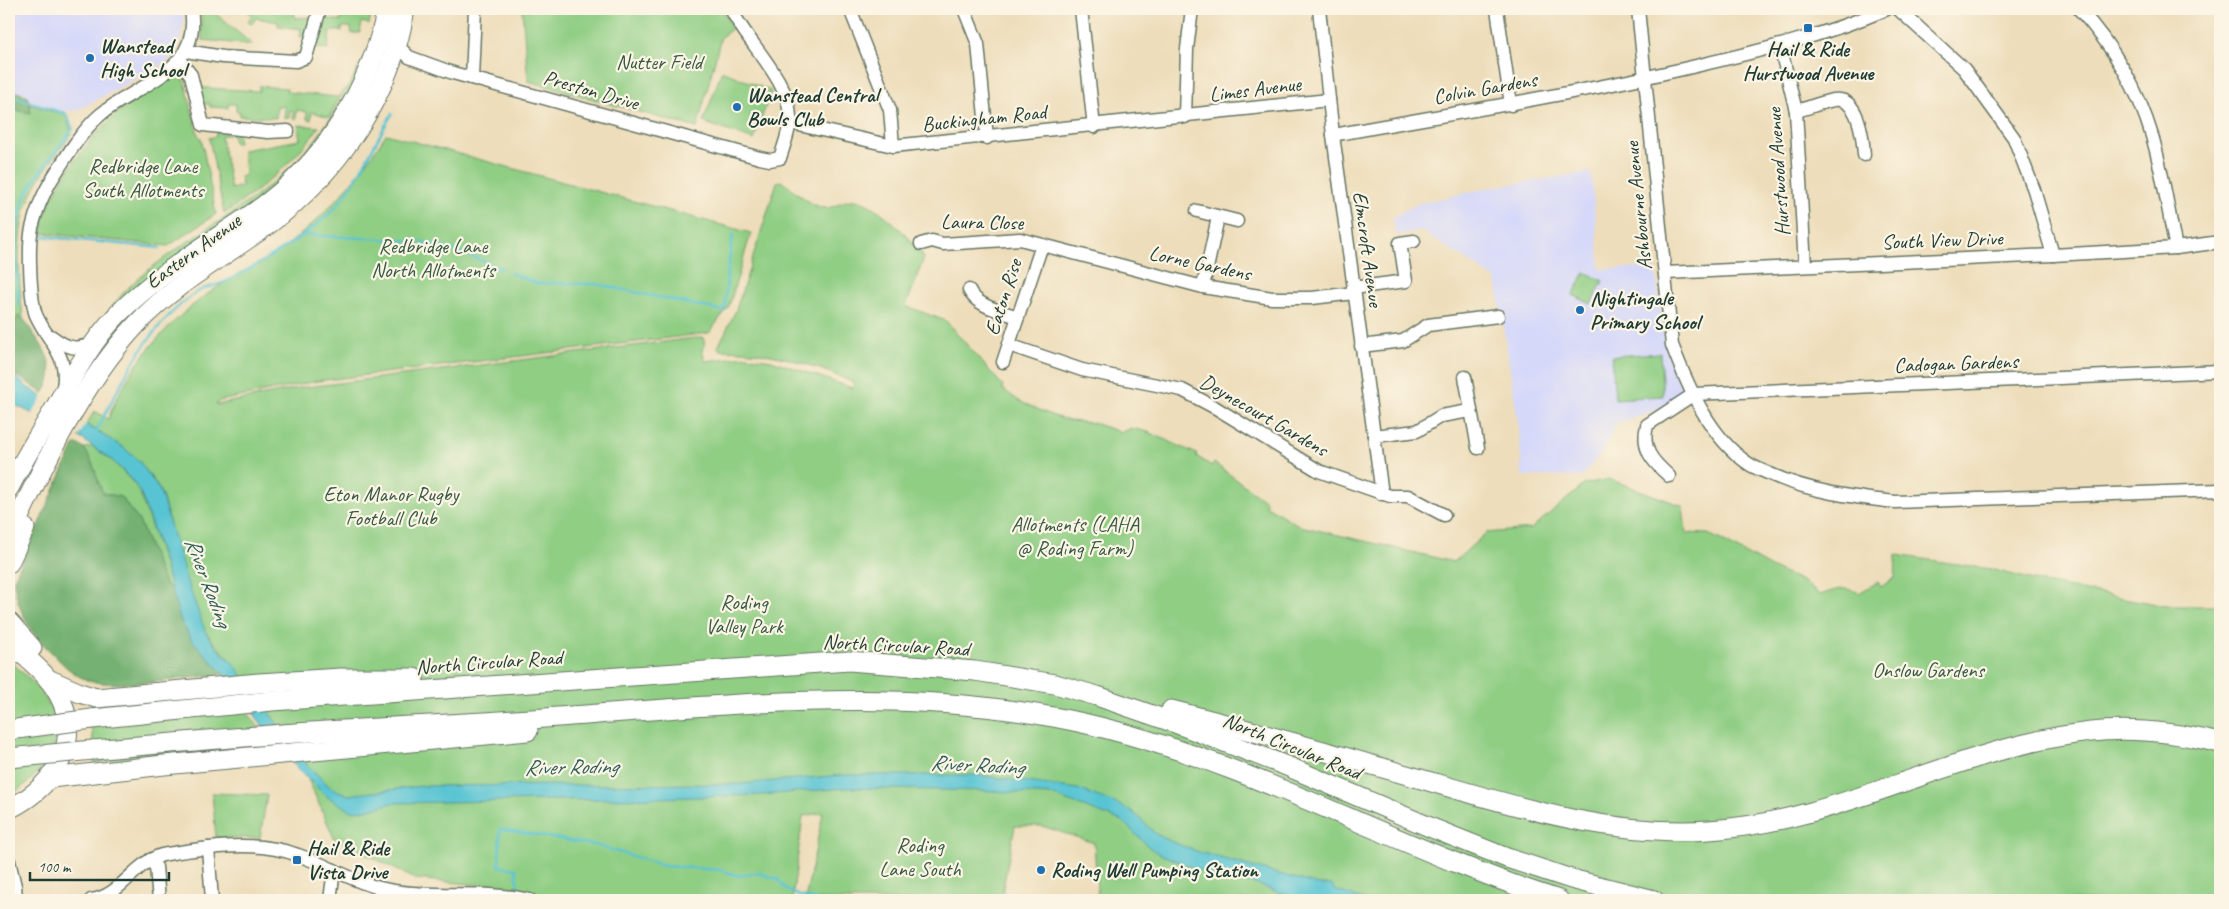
<svg xmlns="http://www.w3.org/2000/svg" width="2229" height="909" font-family="Caveat,sans-serif">
  <style>
    .built { fill: #d5d8f9 }
    .green { fill: #90ce84; stroke: #58865c }
    .forest { fill: #74b172; stroke: #4a7753 }
    .water { fill: #59c4d3; stroke: #3c8084 }
    .pier { fill: #edddba }
    .lines { fill: none; stroke-linecap: round; stroke-linejoin: round }
    .stream { stroke: #59c4d3; stroke-width: 2.5 }
    .minor-casing { stroke: #677563; stroke-width: 15 }
    .highway-casing { stroke: #677563; stroke-width: 21 }
    .minor { stroke: #fff; stroke-width: 12 }
    .highway { stroke: #fff; stroke-width: 19 }
    .highway-bridge-casing { stroke: #677563; stroke-width: 21; stroke-linecap: butt }
    .highway-bridge { stroke: #fff; stroke-width: 19 }
    .poi-dot { fill: #1f6fb2; stroke: #fcf5e5; stroke-width: 2 }
    .labels { text-anchor: middle; dominant-baseline: central; stroke-width: 4.5; stroke-linejoin: round; paint-order: stroke }
    .poi-label { font-size: 21px; font-weight: bold; fill: #1f3d34; stroke: #fcf5e5; text-anchor: start }
    .park-label { font-size: 21px; fill: #365a44; stroke: #fcf5e5 }
    .street-label { font-size: 21px; fill: #1f3d34; stroke: #fcf5e5 }
    .water-label { font-size: 22px; font-style: italic; fill: #2e5f5c; stroke: #fcf5e5 }
  </style>
  <rect width="100%" height="100%" fill="#fcf5e5"/>
  <filter id="ink" filterUnits="userSpaceOnUse"><feTurbulence type="fractalNoise" baseFrequency=".02" numOctaves="2"/><feDisplacementMap in="SourceGraphic" scale="10" xChannelSelector="R" yChannelSelector="G"/><feConvolveMatrix kernelMatrix="1 2 1 2 8 2 1 2 1" color-interpolation-filters="sRGB"/></filter>
  <filter id="wash" filterUnits="userSpaceOnUse"><feTurbulence type="fractalNoise" baseFrequency=".0096" numOctaves="4" result="noise"/><feDisplacementMap in="SourceGraphic" scale="20" xChannelSelector="R" yChannelSelector="G"/><feGaussianBlur stdDeviation="1.12" result="paint"/><feColorMatrix in="noise" values="0 0 0 0 0 0 0 0 0 0 0 0 0 0 0 0 0 1.4 0 .05"/><feComposite in="paint" operator="in"/></filter>
  <g filter="url(#wash)">
    <rect width="100%" height="100%" fill="#edddba"/>
    <g class="built">
      <path d="M9,9H182L184,20L180,39L175,54L166,62L78,110L54,112L9,98Z"/>
      <path d="M1591,172L1600,269L1655,268L1667,355L1682,389L1665,406L1616,425L1603,451L1581,477L1522,476L1519,428L1496,279L1420,230L1396,235L1393,217L1417,204L1488,188Z"/>
    </g>
    <g class="green">
      <path d="M201,9H210L253,45L202,40Z"/>
      <path d="M245,9H294L295,18L314,17L307,39L300,37L301,29L278,26V22L256,18L252,24L248,21L252,15Z"/>
      <path d="M350,9H379V11L372,10L369,24L362,22L360,33H351V27H342V31H330L328,49L315,48L324,18L341,21L342,16L348,17Z"/>
      <path d="M522,9H722L732,29L721,37L697,128L528,81Z"/>
      <path d="M368,49L360,79L294,173L97,326C109,311 120,295 134,282C182,239 244,212 291,167C326,133 346,92 368,49Z"/>
      <path d="M722,71L771,91L754,140L703,122Z"/>
      <path d="M179,75L185,82L198,135L201,138L216,214L168,246L40,233C47,188 98,124 135,99C148,89 164,83 179,75Z"/>
      <path d="M197,82H199V87L206,88L259,91V86L287,88V92L338,97L345,88L329,117L312,112L311,120L307,119V112L297,110L296,119L293,118L294,111H290L289,118H284L285,107L277,106L276,118L240,116V112L236,111V104H228V108L210,107V104H202Z"/>
      <path d="M9,98L54,112H65L72,134C58,153 41,173 31,195C9,237 24,309 26,355L9,370Z"/>
      <path d="M298,125L319,127C294,163 260,190 224,214L209,138L216,136V131H237L239,143H234L232,134L221,136L231,189L242,186L240,177L245,175L243,150L300,140Z"/>
      <path d="M386,134L751,233L729,306L709,333L318,381L219,401L216,405L299,388L703,337L705,345L702,349L705,361L746,356L771,360L852,388L854,383C811,363 767,350 720,350L718,347L736,310L777,182L781,181C793,189 806,202 820,207C831,211 839,202 850,200C871,196 915,241 924,258L906,306L946,321L1003,386L1002,389L1021,402L1051,415L1070,421L1093,423L1121,432L1132,428L1148,432L1197,454L1196,456L1212,466L1214,463L1267,502L1265,505L1300,526L1454,562L1486,533L1531,529L1585,484L1609,479L1683,506L1686,533L1708,534L1719,539L1771,568L1802,581L1820,595C1835,590 1846,585 1859,593L1878,582L1881,587L1895,578L1896,555L1991,569L2045,583L2166,606H2220V900H1098L1094,843L1042,826H1015L1003,888V900H805L823,813L803,816L792,900H550L501,887L415,879L334,838L307,777L227,656C192,629 181,563 169,522C166,511 164,498 159,489C141,458 115,443 86,424L95,411L108,419C130,361 174,314 227,281C246,269 267,260 286,246C327,215 359,177 386,134Z"/>
      <path d="M1585,272L1603,281L1591,304L1573,295Z"/>
      <path d="M1660,353L1663,396L1615,399L1612,356Z"/>
      <path d="M93,447L113,461L138,488L173,590L165,585L139,521L121,497L103,493C95,478 93,462 84,448Z"/>
      <path d="M9,660C20,670 32,680 41,692C74,736 48,771 9,796Z"/>
      <path d="M231,691L273,746L94,763L91,704Z"/>
      <path d="M212,793L267,795L260,838H216Z"/>
    </g>
    <g class="forest">
      <path d="M9,89L28,96L31,113L9,109Z"/>
      <path d="M18,316C25,318 29,327 33,333C46,350 59,373 43,393L9,370V344L14,336V325Z"/>
      <path d="M77,444C94,453 95,477 103,493L121,497L139,521L165,585L173,590L180,619L191,639L224,674C191,677 116,690 87,680C71,674 60,661 48,649C28,631 16,606 14,579L74,446Z"/>
    </g>
    <path class="water" d="M9,370L27,387L124,448L140,462L160,491L188,584L206,633L217,648L233,663L307,765L330,787L348,795L422,786L740,784L843,775H977L1078,789L1120,805L1134,813L1156,834L1172,842L1202,853L1319,885H1332L1335,890L1364,900H1314L1277,892L1259,885L1213,876L1162,855L1150,848L1122,821L1051,795L991,791L846,788L761,795L660,798L393,803L366,810L351,811L325,795L297,768L276,744L231,682L191,639L180,619L162,556L141,494L132,480L113,461L79,437L9,402Z"/>
    <path class="pier" d="M44,395L87,422L77,439L31,415Z"/>
    <g class="lines">
      <g class="stream">
        <path d="M9,95L66,114L73,129C57,150 37,172 26,195C12,225 16,274 19,306"/>
        <path d="M304,235L419,241L464,253L502,269"/>
        <path d="M40,236L160,248"/>
        <path d="M511,273L536,283L596,284L723,311L725,308L727,275L733,234"/>
        <path d="M96,432C123,380 146,327 197,292C206,286 219,286 229,280C263,262 301,240 330,213C357,186 372,146 392,114"/>
        <path d="M518,886L516,869L499,866L500,829L595,845L665,866L721,870L739,876L758,873L778,879C785,893 801,897 816,900"/>
      </g>
    </g>
  </g>
  <g filter="url(#ink)">
    <g class="lines">
      <g class="minor-casing">
        <g id="minor">
          <path d="M850,9L890,110L893,146"/>
          <path d="M964,9L978,44L987,138"/>
          <path d="M1081,9L1094,127"/>
          <path d="M1319,9L1333,135L1382,494"/>
          <path d="M1497,9L1511,105"/>
          <path d="M1638,9L1672,345C1688,387 1710,438 1749,464C1755,468 1763,471 1770,474C1810,492 1852,497 1895,502L2220,490"/>
          <path d="M1898,9L1964,69L2014,138L2034,190L2053,255"/>
          <path d="M2079,9C2112,45 2138,89 2152,136C2163,172 2168,211 2176,248"/>
          <path d="M397,45L409,57L453,73L760,158L770,160L780,158C784,145 790,131 790,117C789,79 747,43 731,9"/>
          <path d="M1780,46L1796,111L1805,266"/>
          <path d="M186,51L223,57L296,61L306,57L320,9"/>
          <path d="M180,61L191,75L203,125L268,132L288,131"/>
          <path d="M472,78L475,9"/>
          <path d="M1796,111C1809,108 1821,102 1834,100C1859,96 1863,139 1864,155"/>
          <path d="M1185,117L1187,49L1192,9"/>
          <path d="M790,123L893,146L1329,100"/>
          <path d="M1333,135C1454,113 1576,94 1696,66C1764,50 1823,36 1887,9"/>
          <path d="M1197,211L1237,221"/>
          <path d="M921,244L932,241L943,244L1020,239L1203,287L1272,298H1312L1354,293"/>
          <path d="M1665,273L2053,255L2176,248L2220,242"/>
          <path d="M1203,287L1218,217"/>
          <path d="M1353,288L1406,281L1400,243L1414,241"/>
          <path d="M969,290C977,307 1001,311 1018,317"/>
          <path d="M51,336C67,348 75,351 94,343"/>
          <path d="M1009,345L1082,370L1182,390L1216,408L1319,471L1390,496H1408L1444,515"/>
          <path d="M1361,346L1403,341L1428,325L1498,316"/>
          <path d="M1003,362L1042,245"/>
          <path d="M1465,377L1478,448"/>
          <path d="M63,387C69,355 48,342 36,315C30,299 28,245 32,228C36,211 43,194 52,179C64,160 83,129 100,115C138,83 202,72 191,9"/>
          <path d="M1694,394L2220,371"/>
          <path d="M1374,436L1417,431L1441,416L1470,411"/>
          <path d="M1669,476C1652,461 1641,449 1647,425L1694,394"/>
          <path d="M208,848L212,900"/>
          <path d="M150,860L156,867L159,900"/>
          <path d="M9,861L15,886L16,900"/>
          <path d="M91,900C123,896 135,859 167,854C208,847 259,840 298,855C330,866 360,886 394,891C439,898 485,890 530,900"/>
          <path d="M330,900L334,870"/>
        </g>
      </g>
      <g class="highway-casing">
        <g id="highway">
          <path d="M9,488C23,460 40,433 56,406C74,374 92,341 117,315C159,273 208,244 256,211C325,163 370,89 387,9"/>
          <path d="M9,538C43,466 82,383 136,325C175,283 224,257 269,224C338,172 391,95 405,9"/>
          <path d="M9,563L25,528"/>
          <path d="M9,622L32,648"/>
          <path d="M9,642C21,654 37,665 48,679C89,729 61,784 9,809"/>
          <path d="M48,679L80,693L96,698L259,683L341,678H414"/>
          <path d="M1171,710C1250,730 1328,752 1407,775C1505,803 1605,837 1709,830C1842,822 1959,746 2091,732C2134,727 2178,733 2220,743"/>
          <path d="M92,719L272,701L849,661L975,671L1055,684L1097,696L1175,723L1289,767L1432,828L1507,858L1571,879L1654,900"/>
          <path d="M93,750C160,744 228,738 296,733C379,727 462,724 545,718C729,705 918,682 1100,727C1260,767 1403,851 1559,900"/>
          <path d="M51,778L164,765L528,731"/>
        </g>
      </g>
      <use href="#minor" class="minor"/>
      <use href="#highway" class="highway"/>
      <g class="highway-bridge-casing">
        <g id="highway-bridge">
          <path d="M9,730L92,719"/>
          <path d="M9,758L93,750"/>
        </g>
      </g>
      <use href="#highway-bridge" class="highway-bridge"/>
    </g>
  </g>
  <g class="poi-dot">
    <rect x="1803" y="23" width="10" height="10" rx="2.5"/>
    <circle cx="90" cy="58" r="5"/>
    <circle cx="737" cy="107" r="5"/>
    <circle cx="1580" cy="310" r="5"/>
    <rect x="292" y="855" width="10" height="10" rx="2.5"/>
    <circle cx="1041" cy="870" r="5"/>
  </g>
  <g class="labels">
    <g class="poi-label">
      <text x="100" y="46">Wanstead<tspan x="100" dy="24">High School</tspan></text>
      <text x="1808" y="49" text-anchor="middle">Hail &amp; Ride<tspan x="1808" dy="24">Hurstwood Avenue</tspan></text>
      <text x="747" y="95">Wanstead Central<tspan x="747" dy="24">Bowls Club</tspan></text>
      <text x="1590" y="298">Nightingale<tspan x="1590" dy="24">Primary School</tspan></text>
      <text x="307" y="848">Hail &amp; Ride<tspan x="307" dy="24">Vista Drive</tspan></text>
      <text x="1051" y="870">Roding Well Pumping Station</text>
    </g>
    <g class="park-label">
      <text x="659" y="62">Nutter Field</text>
      <text x="143" y="166">Redbridge Lane<tspan x="143" dy="24">South Allotments</tspan></text>
      <text x="433" y="246">Redbridge Lane<tspan x="433" dy="24">North Allotments</tspan></text>
      <text x="391" y="494">Eton Manor Rugby<tspan x="391" dy="24">Football Club</tspan></text>
      <text x="1075" y="524">Allotments (LAHA<tspan x="1075" dy="24">@ Roding Farm)</tspan></text>
      <text x="744" y="602">Roding<tspan x="744" dy="24">Valley Park</tspan></text>
      <text x="1928" y="670">Onslow Gardens</text>
      <text x="920" y="845">Roding<tspan x="920" dy="24">Lane South</tspan></text>
    </g>
    <g class="street-label">
      <text transform="translate(1485 88) rotate(-10)">Colvin Gardens</text>
      <text transform="translate(1255 89) rotate(-7)">Limes Avenue</text>
      <text transform="translate(591 90) rotate(16)">Preston Drive</text>
      <text transform="translate(984 118) rotate(-6)">Buckingham Road</text>
      <text transform="translate(1778 172) rotate(-94)">Hurstwood Avenue</text>
      <text transform="translate(1638 206) rotate(-96)">Ashbourne Avenue</text>
      <text transform="translate(982 222) rotate(1)">Laura Close</text>
      <text transform="translate(1942 240) rotate(-2)">South View Drive</text>
      <text transform="translate(1368 249) rotate(82)">Elmcroft Avenue</text>
      <text transform="translate(193 251) rotate(-36)">Eastern Avenue</text>
      <text transform="translate(1200 263) rotate(12)">Lorne Gardens</text>
      <text transform="translate(1003 297) rotate(-72)">Eaton Rise</text>
      <text transform="translate(1956 363) rotate(-2)">Cadogan Gardens</text>
      <text transform="translate(1264 415) rotate(30)">Deynecourt Gardens</text>
      <text transform="translate(896 645) rotate(3)">North Circular Road</text>
      <text transform="translate(489 662) rotate(-4)">North Circular Road</text>
      <text transform="translate(1292 746) rotate(22)">North Circular Road</text>
    </g>
    <g class="water-label">
      <text transform="translate(208 582) rotate(69)">River Roding</text>
      <text transform="translate(977 765) rotate(3)">River Roding</text>
      <text transform="translate(571 767) rotate(-1)">River Roding</text>
    </g>
  </g>
  <rect width="2229" height="909" fill="none" stroke="#fcf5e5" stroke-width="30"/>
  <path d="M30 872v8h139v-8" fill="none" stroke="#1f3d34" stroke-width="2.5"/>
  <text x="38" y="872" font-size="15" fill="#1f3d34" stroke="#fcf5e5" stroke-width="4" paint-order="stroke">100 m</text>
</svg>
